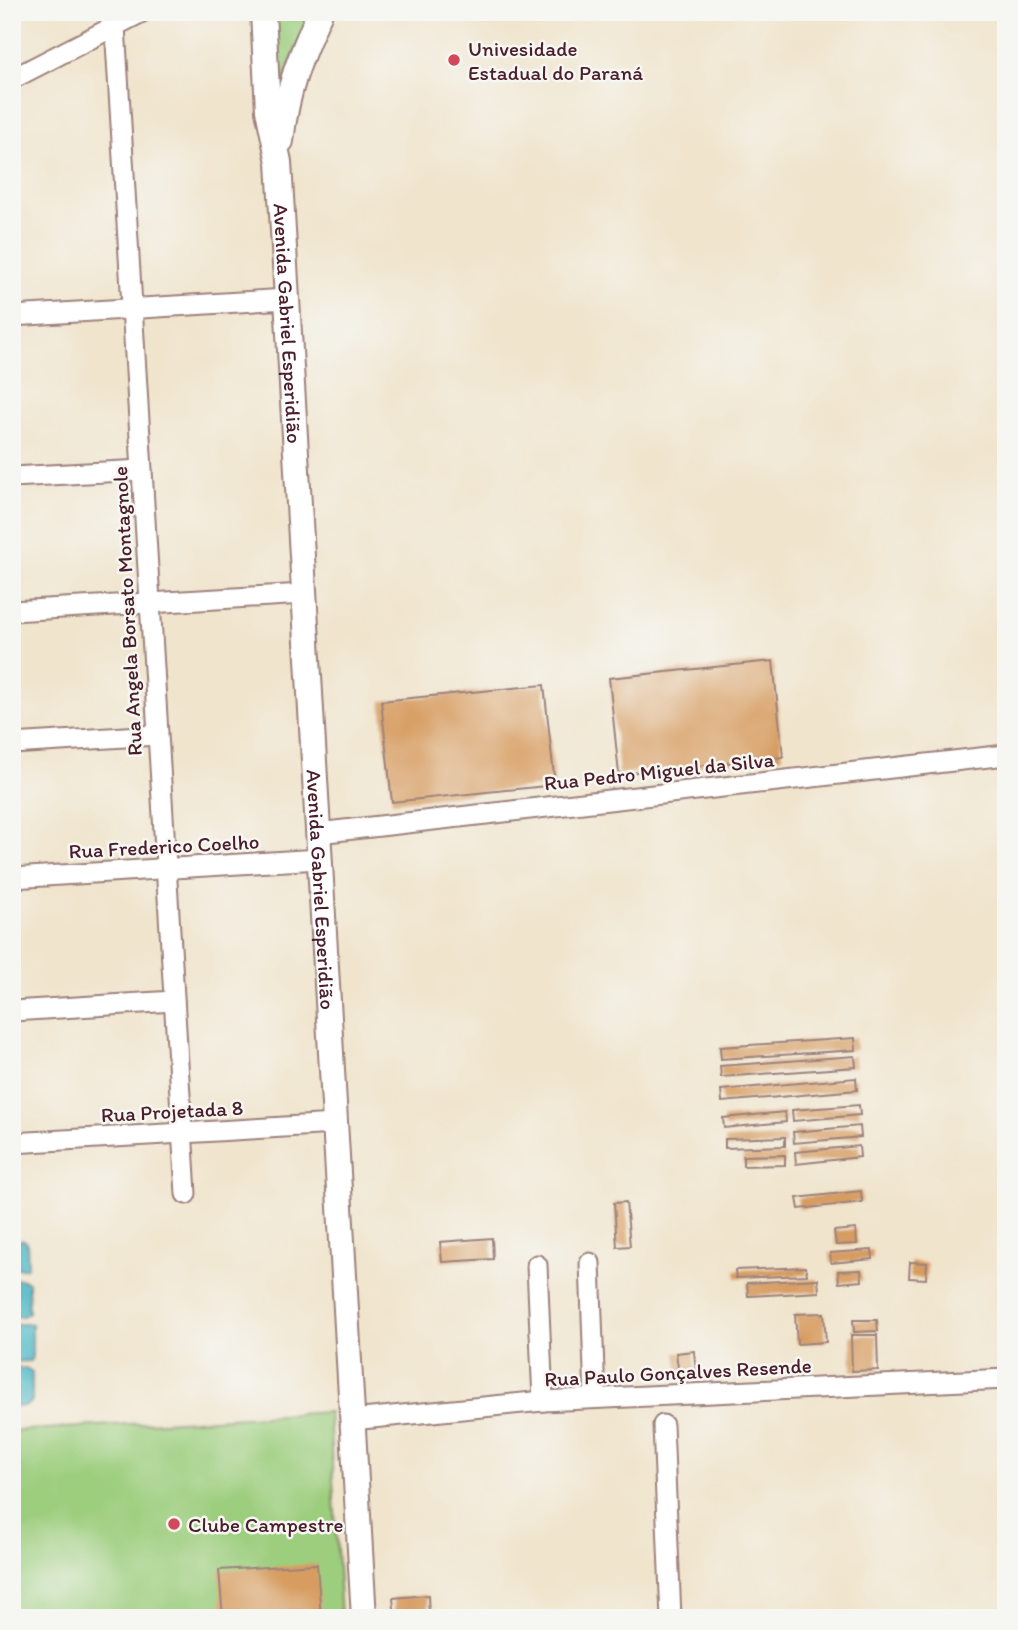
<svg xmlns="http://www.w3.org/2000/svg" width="1018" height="1630" font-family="Itim,sans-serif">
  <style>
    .green { fill: #9dce7e; stroke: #747654; stroke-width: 2 }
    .water { fill: #49b6c4; stroke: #4a6a78; stroke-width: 2 }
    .building { fill: #d79c61 }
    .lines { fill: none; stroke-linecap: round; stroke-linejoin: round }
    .minor-casing { stroke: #9d827c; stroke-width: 23 }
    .major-casing { stroke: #9d827c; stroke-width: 28 }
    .minor { stroke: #fff; stroke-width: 19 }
    .major { stroke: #fff; stroke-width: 24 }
    .poi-dot { fill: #d1495b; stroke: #f6f6f2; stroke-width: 2.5 }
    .labels { text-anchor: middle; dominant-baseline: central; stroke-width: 5; stroke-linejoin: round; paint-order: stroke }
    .poi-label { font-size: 21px; fill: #4a1f2b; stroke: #f6f6f2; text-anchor: start }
    .street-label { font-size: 21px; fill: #4a1f2b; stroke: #f6f6f2 }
  </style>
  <rect width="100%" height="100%" fill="#f6f6f2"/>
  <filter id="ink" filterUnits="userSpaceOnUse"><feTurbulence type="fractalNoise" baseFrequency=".0143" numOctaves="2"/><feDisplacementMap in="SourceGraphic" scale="14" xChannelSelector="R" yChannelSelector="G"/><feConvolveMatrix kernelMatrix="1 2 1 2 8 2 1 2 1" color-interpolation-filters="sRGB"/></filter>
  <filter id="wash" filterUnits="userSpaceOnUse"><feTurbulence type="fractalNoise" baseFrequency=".00686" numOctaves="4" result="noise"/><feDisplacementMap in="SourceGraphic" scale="28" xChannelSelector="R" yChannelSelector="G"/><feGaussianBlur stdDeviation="1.57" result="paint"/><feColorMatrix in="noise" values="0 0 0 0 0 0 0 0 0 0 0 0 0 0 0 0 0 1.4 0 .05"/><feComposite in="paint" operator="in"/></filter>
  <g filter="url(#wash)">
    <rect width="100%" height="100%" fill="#f0e4cc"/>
    <g class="green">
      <path d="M270,12H312L278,92Z"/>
      <path d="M329,1412L341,1618H12V1431Z"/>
    </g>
    <g class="water">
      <path d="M24,1240L27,1243L28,1265L25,1268H12V1241Z"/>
      <path d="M20,1279L28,1282L29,1312L23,1316L12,1317V1280Z"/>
      <path d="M12,1324H32V1357L30,1361L12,1362Z"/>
      <path d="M26,1368L32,1372V1401L26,1406L12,1407V1369Z"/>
    </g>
    <g id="blocks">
      <g class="building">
        <path d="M773,661L783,757L619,774L609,678Z"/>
        <path d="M544,685L555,785L392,802L381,701Z"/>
        <path d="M855,1038L856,1050L721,1059L720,1047Z"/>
        <path d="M855,1056L856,1067L721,1077L720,1066Z"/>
        <path d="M856,1078L857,1090L722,1102L721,1090Z"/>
        <path d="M859,1105L860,1115L793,1121L792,1110Z"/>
        <path d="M785,1112L786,1122L724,1128L723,1118Z"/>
        <path d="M860,1126L861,1137L794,1143L793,1132Z"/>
        <path d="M785,1137V1146L725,1148V1139Z"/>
        <path d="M859,1146L860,1157L796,1164L795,1152Z"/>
        <path d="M785,1155V1165L743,1166V1156Z"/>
        <path d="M861,1191L862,1202L799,1209L797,1198Z"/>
        <path d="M626,1202L630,1246L617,1247L614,1203Z"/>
        <path d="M856,1229L857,1244L836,1245L834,1231Z"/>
        <path d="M492,1238L493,1259L442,1262L440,1242Z"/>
        <path d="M872,1250L873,1259L831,1263L830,1253Z"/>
        <path d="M910,1262L927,1263L926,1279L909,1278Z"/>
        <path d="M806,1267L807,1275L736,1278L735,1270Z"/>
        <path d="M861,1270L862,1281L839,1283L838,1271Z"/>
        <path d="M818,1279L819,1292L748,1296L747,1283Z"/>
        <path d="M824,1313L826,1342L797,1344L795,1314Z"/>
        <path d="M853,1320H877L878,1331L854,1332Z"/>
        <path d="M851,1335H877L878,1370L852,1371Z"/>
        <path d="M694,1351L696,1373L679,1375L676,1353Z"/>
        <path d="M317,1564L321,1618H223L219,1570Z"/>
        <path d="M428,1595L429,1618H395L393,1598Z"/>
      </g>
    </g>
  </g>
  <g filter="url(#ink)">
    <use href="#blocks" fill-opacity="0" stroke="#9d827c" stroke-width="2"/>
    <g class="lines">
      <g class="minor-casing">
        <g id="minor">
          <path d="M115,26L186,1194"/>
          <path d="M12,79L142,12"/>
          <path d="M12,316L287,299"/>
          <path d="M12,477L142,470"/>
          <path d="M12,611L304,594"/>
          <path d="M12,744L157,735"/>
          <path d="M318,833L1006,755"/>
          <path d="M12,878L319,859"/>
          <path d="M12,1011L174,1001"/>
          <path d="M12,1143L335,1124"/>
          <path d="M590,1263L595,1398"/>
          <path d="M537,1265L543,1401"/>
          <path d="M352,1420L543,1401L1006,1379"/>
          <path d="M663,1425L671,1618"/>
        </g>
      </g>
      <g class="major-casing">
        <g id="major">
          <path id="s1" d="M263,12L268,110L279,162L364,1618"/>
          <path d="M281,141C287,89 299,59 320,12"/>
        </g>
      </g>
      <use href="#minor" class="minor"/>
      <use href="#major" class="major"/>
    </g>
  </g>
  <g class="poi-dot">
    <circle cx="454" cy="60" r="7"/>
    <circle cx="174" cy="1524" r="7"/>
  </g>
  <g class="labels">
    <g class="poi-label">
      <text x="468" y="48">Univesidade<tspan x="468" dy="24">Estadual do Paraná</tspan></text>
      <text x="188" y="1524">Clube Campestre</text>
    </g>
    <g class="street-label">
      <text stroke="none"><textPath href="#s1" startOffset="313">Avenida Gabriel Esperidião</textPath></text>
      <text transform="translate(127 611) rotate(-93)">Rua Angela Borsato Montagnole</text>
      <text transform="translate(659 771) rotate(-6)">Rua Pedro Miguel da Silva</text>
      <text transform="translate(164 846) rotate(-3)">Rua Frederico Coelho</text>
      <text stroke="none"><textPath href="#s1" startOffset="880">Avenida Gabriel Esperidião</textPath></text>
      <text transform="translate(172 1111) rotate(-3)">Rua Projetada 8</text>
      <text transform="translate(678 1372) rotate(-3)">Rua Paulo Gonçalves Resende</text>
    </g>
  </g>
  <rect width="1018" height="1630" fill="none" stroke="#f6f6f2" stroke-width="42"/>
</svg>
